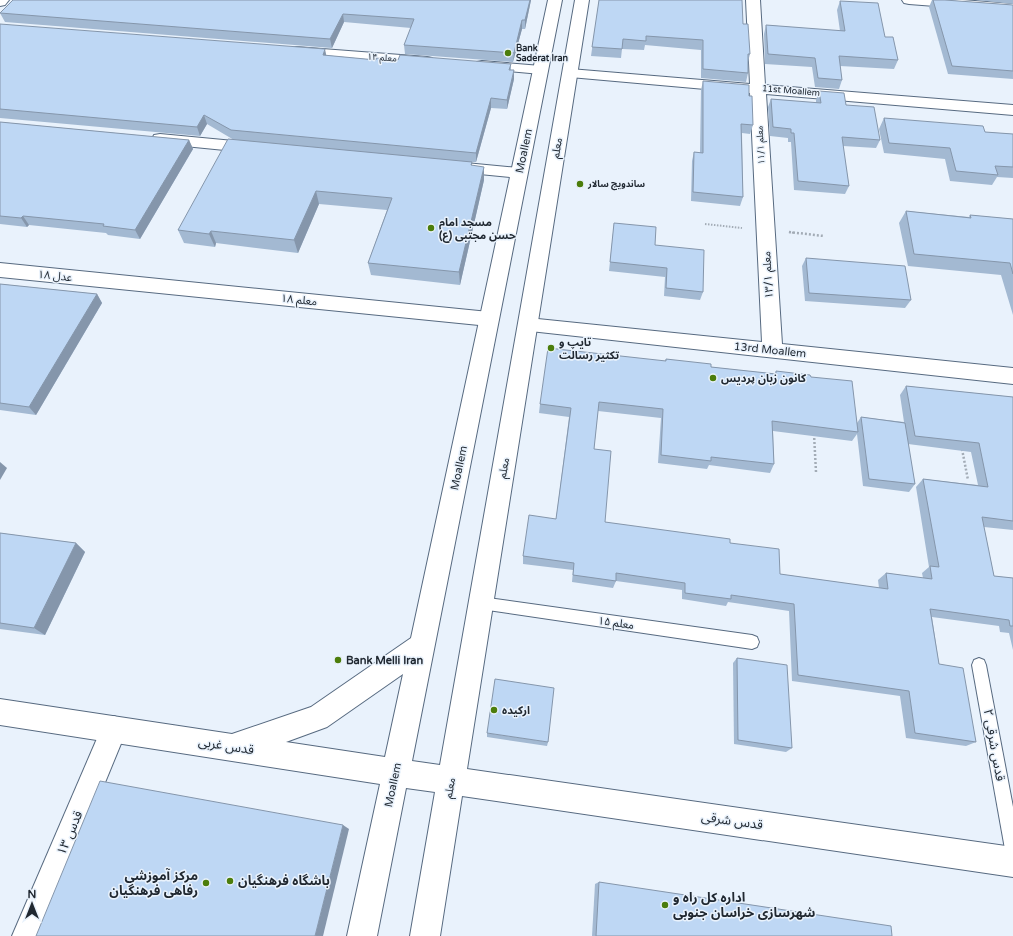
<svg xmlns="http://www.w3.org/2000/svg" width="1013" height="936" font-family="'Varela Round','Noto Sans Arabic',sans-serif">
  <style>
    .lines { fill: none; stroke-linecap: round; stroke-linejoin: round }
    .lane-casing { stroke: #576a80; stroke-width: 2 }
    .street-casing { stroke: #576a80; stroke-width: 2 }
    .secondary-casing { stroke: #576a80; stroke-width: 2 }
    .path-far1 { stroke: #a3acb6; stroke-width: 2; stroke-dasharray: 1.5 1.5; stroke-linecap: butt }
    .path { stroke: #a3acb6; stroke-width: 2.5; stroke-dasharray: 2 2; stroke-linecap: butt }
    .lane { fill: #fff; fill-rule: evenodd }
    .street { fill: #fff; fill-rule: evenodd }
    .secondary { fill: #fff; fill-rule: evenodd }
    .wall { fill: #a3b9d2; fill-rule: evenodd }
    .shaded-wall { fill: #8596ab }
    .building { fill: #bed7f4; stroke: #8596ab }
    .poi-dot { fill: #4c7d0b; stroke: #e9f2fc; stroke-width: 1.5 }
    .labels { text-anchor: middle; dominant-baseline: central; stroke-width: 3; stroke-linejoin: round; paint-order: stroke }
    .far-poi-label { font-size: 9px; font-weight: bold; fill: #202831; stroke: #e9f2fc; text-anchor: start }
    .far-street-label { font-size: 9px; fill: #202831; stroke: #e9f2fc }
    .street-label { font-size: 11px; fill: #202831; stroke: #e9f2fc }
    .poi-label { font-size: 11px; font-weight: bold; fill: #202831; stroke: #e9f2fc; text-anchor: start }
    .near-street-label { font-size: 13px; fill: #202831; stroke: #e9f2fc }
    .near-poi-label { font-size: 13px; font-weight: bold; fill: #202831; stroke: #e9f2fc; text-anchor: start }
  </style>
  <rect width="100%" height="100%" fill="#e9f2fc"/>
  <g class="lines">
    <g class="lane-casing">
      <g id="lane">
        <path d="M481,597L752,635L757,637L759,642L757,647L752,649L481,609L476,607L474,603L476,599Z"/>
        <path d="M979,658L984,660L986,665L1013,807V857L1007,855L1005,849L972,665L974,660Z"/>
      </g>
    </g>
    <g class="street-casing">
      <g id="street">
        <path d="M746,0H760L765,85L1013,105V115L766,94L782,344L1013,368V384L521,330L518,325L521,320L528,318L762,342L750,93L570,77L565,76L563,73L565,70L570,69L750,84Z"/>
        <path d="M902,0H962L1013,4V12L909,4L904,3Z"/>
        <path d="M296,47L427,57L432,58L434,61L432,64L427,65L291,54L289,51L291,48Z"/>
        <path d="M482,61L541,66L546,67L548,70L546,73L541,74L477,68L475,65L477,62Z"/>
        <path d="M160,134L255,143L261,144L263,148L261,152L255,153L154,143L152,139L154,135Z"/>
        <path d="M455,162L519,168L525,169L527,173L525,177L519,178L449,171L447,167L449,163Z"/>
        <path d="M0,263L489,312L496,314L499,319L496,324L489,326L0,277Z"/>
        <path d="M114,716L123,720L127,729L42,936H12L105,720Z"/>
      </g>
    </g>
    <g class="secondary-casing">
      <g id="secondary">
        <path d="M0,0H9L5,5L0,6Z"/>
        <path d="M548,0H562L412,761L440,765L575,0H589L467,769L1013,847V877L462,796L440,936H410L435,792L406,788L377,936H347L380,784L0,725V699L232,734L311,707L411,638ZM403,674L385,757L286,742L327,727Z"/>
      </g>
    </g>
    <g class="path-far1">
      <path d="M705,224L742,228"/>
      <path d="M789,232L794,233"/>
    </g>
    <g class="path">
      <path d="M789,232L824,236"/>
      <path d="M814,434L816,472"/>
      <path d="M962,449L968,480"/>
    </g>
    <use href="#lane" class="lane"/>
    <use href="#street" class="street"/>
    <use href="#secondary" class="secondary"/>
  </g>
  <g class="wall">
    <path d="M531,0L525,29H522L513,62L405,54L404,45L411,28L344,22L332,48L5,22L0,13Z"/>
    <path d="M599,0L743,24L750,54L748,62V73L746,82L701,78V50L645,45L644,50L622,49L621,58L591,56Z"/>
    <path d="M932,0H945L1013,5V79L948,74L929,7Z"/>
    <path d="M976,0H1013V4Z"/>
    <path d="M840,1L885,37L898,60L894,69L840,66L842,80L839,89L815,87L812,67L765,64L764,34L766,25L840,31L837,10Z"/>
    <path d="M0,24L376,60H398L511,64V70L514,79L507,109L491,108L476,162H472V165L484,180L460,285L371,275L368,263L387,210L319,204L298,253L216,243L215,247L184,243L178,230L234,140L207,124L200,136L0,118Z"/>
    <path d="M703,81L749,96L753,125L750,134L742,133L743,197L740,206L691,201L692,161L694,152L700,153L701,90Z"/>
    <path d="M819,91L846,105L880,140L876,148L843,146L849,186L845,194L794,190L791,142H788V138L770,136L768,107L771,99L816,103V100Z"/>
    <path d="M884,118L985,132L1013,134V178L997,177L992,185L950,181L945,159L884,153L879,129Z"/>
    <path d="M0,122L189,140L193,149L140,239L108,235L106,233L29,225L27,227L0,224Z"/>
    <path d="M906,211L969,217L970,215L1013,219V315L1001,275L908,266L899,223Z"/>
    <path d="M614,223L655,245L703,292L700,300L664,296L665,277L609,271Z"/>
    <path d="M806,258L911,300L905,308L805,301L802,266Z"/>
    <path d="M0,284L97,294L102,303L36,415L0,410Z"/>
    <path d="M666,359L711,367L775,374L776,371L811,377L857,423L861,417L904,422L900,395L906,386L1013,397V530L984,527L994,576L1013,578V650L1009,633L1000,632L999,626L932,617L939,664L976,742L966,746L906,738L900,696L792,681L789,611L728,602L726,606L682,599V590L616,581L613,588L572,582L573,570L523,564V556L556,519L569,417L539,413L540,404L665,361ZM598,411L661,418L658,463L707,469L709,465L770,473L774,464L773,431L852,441L857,434L863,486L909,492L915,484L908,444L971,452L978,485L923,479L916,487L929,567L922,573L923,578L886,573L878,580L879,588L780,574L730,543L605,522L594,449Z"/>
    <path d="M0,533L76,543L85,552L45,635L0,629Z"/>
    <path d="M737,658L792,748L786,752L734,744L733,663Z"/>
    <path d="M487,733L548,742L547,746L487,737Z"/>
    <path d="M599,882L892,936H592L595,884Z"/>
  </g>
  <g class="shaded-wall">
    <path d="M530,0H531L525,29V20Z"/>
    <path d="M343,14L344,22L332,48L330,39Z"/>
    <path d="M522,20V29L513,62L514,53Z"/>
    <path d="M325,49L327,59L323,55Z"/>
    <path d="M514,70V79L507,109V100Z"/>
    <path d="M491,98V108L476,162V153Z"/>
    <path d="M204,115L207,124L200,136L197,127Z"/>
    <path d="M189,140L193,149L140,239L135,230Z"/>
    <path d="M484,167V180L460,285L459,272Z"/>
    <path d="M316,191L319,204L298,253L294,240Z"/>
    <path d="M23,216L29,225L27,227L21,218Z"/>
    <path d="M211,231L216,243L215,247L209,234Z"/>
    <path d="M97,294L102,303L36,415L29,407Z"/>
    <path d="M0,462L7,468L0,480Z"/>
    <path d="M76,543L85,552L45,635L34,628Z"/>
    <path d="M343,825L349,829L323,936H315Z"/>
  </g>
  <g class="building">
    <path d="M13,0H530L525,20H522L514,53L404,45L414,19L343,14L330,39L0,13Z"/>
    <path d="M599,0H742L743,24H748L750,54H748V73L703,69V40L646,36V41L623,39L622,49L592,47Z"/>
    <path d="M933,0H945L1013,5V71L952,66Z"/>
    <path d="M840,1L878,3L885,37H893L898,60L839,56L842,80L818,78L815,58L768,54L766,25L845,31Z"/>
    <path d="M0,24L325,49L323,55L376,60V58L398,60L400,55L511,64L509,70H514L507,100L491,98L476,153L231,130L204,115L197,127L0,109Z"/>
    <path d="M703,81L749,85V96H752L753,125L741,124L743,197L693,192L694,152L703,153Z"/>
    <path d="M819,91L844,93L846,105L874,107L880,140L842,137L849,186L798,181L794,133H791V129L773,127L771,99L821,103Z"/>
    <path d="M884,118L983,126L985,132L1013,134V167L995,166L998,175L956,171L950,148L889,143Z"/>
    <path d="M0,122L189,140L135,230L103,226L104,224L23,216L21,218L0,216Z"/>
    <path d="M228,139L472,162L471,165L484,167L459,272L368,263L392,198L316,191L294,240L211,231L209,234L178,230Z"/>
    <path d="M906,211L971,218L970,215L1013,219V274L1010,263L914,254Z"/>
    <path d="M614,223L656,227L655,245L704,250L703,292L666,288L667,268L610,262Z"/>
    <path d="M806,258L905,266L911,300L809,293Z"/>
    <path d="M0,284L97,294L29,407L0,403Z"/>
    <path d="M548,348L666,361V359L711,364V367L776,374V371L810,375L811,377L852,381L858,432L772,421L774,464L711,457V461L661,455L663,409L599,402L594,449L611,451L605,522L730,539V543L779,549L780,574L888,589L886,573L932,579L930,566L939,567L923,479L988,487L979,443L915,436L906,386L1013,397V521L982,517L994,576L1013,578V626H1010L1009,620L930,609L939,664L963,668L976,742L915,733L909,691L798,675L794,604L731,595V599L685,593V583L616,573V581L573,575L574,563L523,556L529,515L556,519L571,408L540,404Z"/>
    <path d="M861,417L905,423L915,484L869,479Z"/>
    <path d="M0,533L76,543L34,628L0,623Z"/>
    <path d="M737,658L787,665L792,748L738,740Z"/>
    <path d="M495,679L554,688L548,742L487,733Z"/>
    <path d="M100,781L343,825L315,936H36Z"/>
    <path d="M599,882L891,926L892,936H596Z"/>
  </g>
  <g class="poi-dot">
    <circle cx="508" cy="53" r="4"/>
    <circle cx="580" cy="184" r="4"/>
    <circle cx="431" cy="228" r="4"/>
    <circle cx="551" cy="348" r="4"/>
    <circle cx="713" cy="378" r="4"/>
    <circle cx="338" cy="660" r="4"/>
    <circle cx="494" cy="710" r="4"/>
    <circle cx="230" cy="881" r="4"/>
    <circle cx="206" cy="883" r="4"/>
    <circle cx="665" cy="905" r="4"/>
  </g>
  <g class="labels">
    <g class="far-poi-label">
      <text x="516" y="48">Bank<tspan x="516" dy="10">Saderat Iran</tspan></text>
      <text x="588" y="184">ساندویچ سالار</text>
    </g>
    <g class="far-street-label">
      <text transform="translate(382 58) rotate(4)">معلم ۱۴</text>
      <text transform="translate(791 91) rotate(5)">11st Moallem</text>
      <text transform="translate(761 145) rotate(-93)">معلم ۱۱/۱</text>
    </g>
    <g class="street-label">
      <text transform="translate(557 148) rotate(-81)">معلم</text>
      <text transform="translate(524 151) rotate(-78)">Moallem</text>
      <text transform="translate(768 275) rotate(-93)">معلم ۱۳/۱</text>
      <text transform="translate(55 276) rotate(6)">عدل ۱۸</text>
      <text transform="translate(299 300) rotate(6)">معلم ۱۸</text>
      <text transform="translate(770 350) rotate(6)">13rd Moallem</text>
      <text transform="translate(459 468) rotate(-78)">Moallem</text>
      <text transform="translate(504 468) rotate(-80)">معلم</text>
      <text transform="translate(616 623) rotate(8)">معلم ۱۵</text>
      <text transform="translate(393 785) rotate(-78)">Moallem</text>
      <text transform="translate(450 788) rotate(-80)">معلم</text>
    </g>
    <g class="poi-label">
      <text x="439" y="222">مسجد امام<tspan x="439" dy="13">حسن مجتبی (ع)</tspan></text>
      <text x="559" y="342">تایپ و<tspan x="559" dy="13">تکثیر رسالت</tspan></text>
      <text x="721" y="378">کانون زبان پردیس</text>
      <text x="346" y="660">Bank Melli Iran</text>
      <text x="502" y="710">ارکیده</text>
    </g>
    <g class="near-street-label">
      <text transform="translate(994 745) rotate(80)">قدس شرقی ۲</text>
      <text transform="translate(226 746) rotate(9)">قدس غربی</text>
      <text transform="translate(732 821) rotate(8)">قدس شرقی</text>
      <text transform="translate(70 833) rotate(-67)">قدس ۱۳</text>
    </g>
    <g class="near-poi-label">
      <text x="198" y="876" text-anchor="end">مرکز آموزشی<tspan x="198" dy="15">رفاهی فرهنگیان</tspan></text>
      <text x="238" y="881">باشگاه فرهنگیان</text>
      <text x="673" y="898">اداره کل راه و<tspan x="673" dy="15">شهرسازی خراسان جنوبی</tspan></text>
    </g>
  </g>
  <g transform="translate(32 904)" stroke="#e9f2fc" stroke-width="3" paint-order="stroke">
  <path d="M0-3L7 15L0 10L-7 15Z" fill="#202831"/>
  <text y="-6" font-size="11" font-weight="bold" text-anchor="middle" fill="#202831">N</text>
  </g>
</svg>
